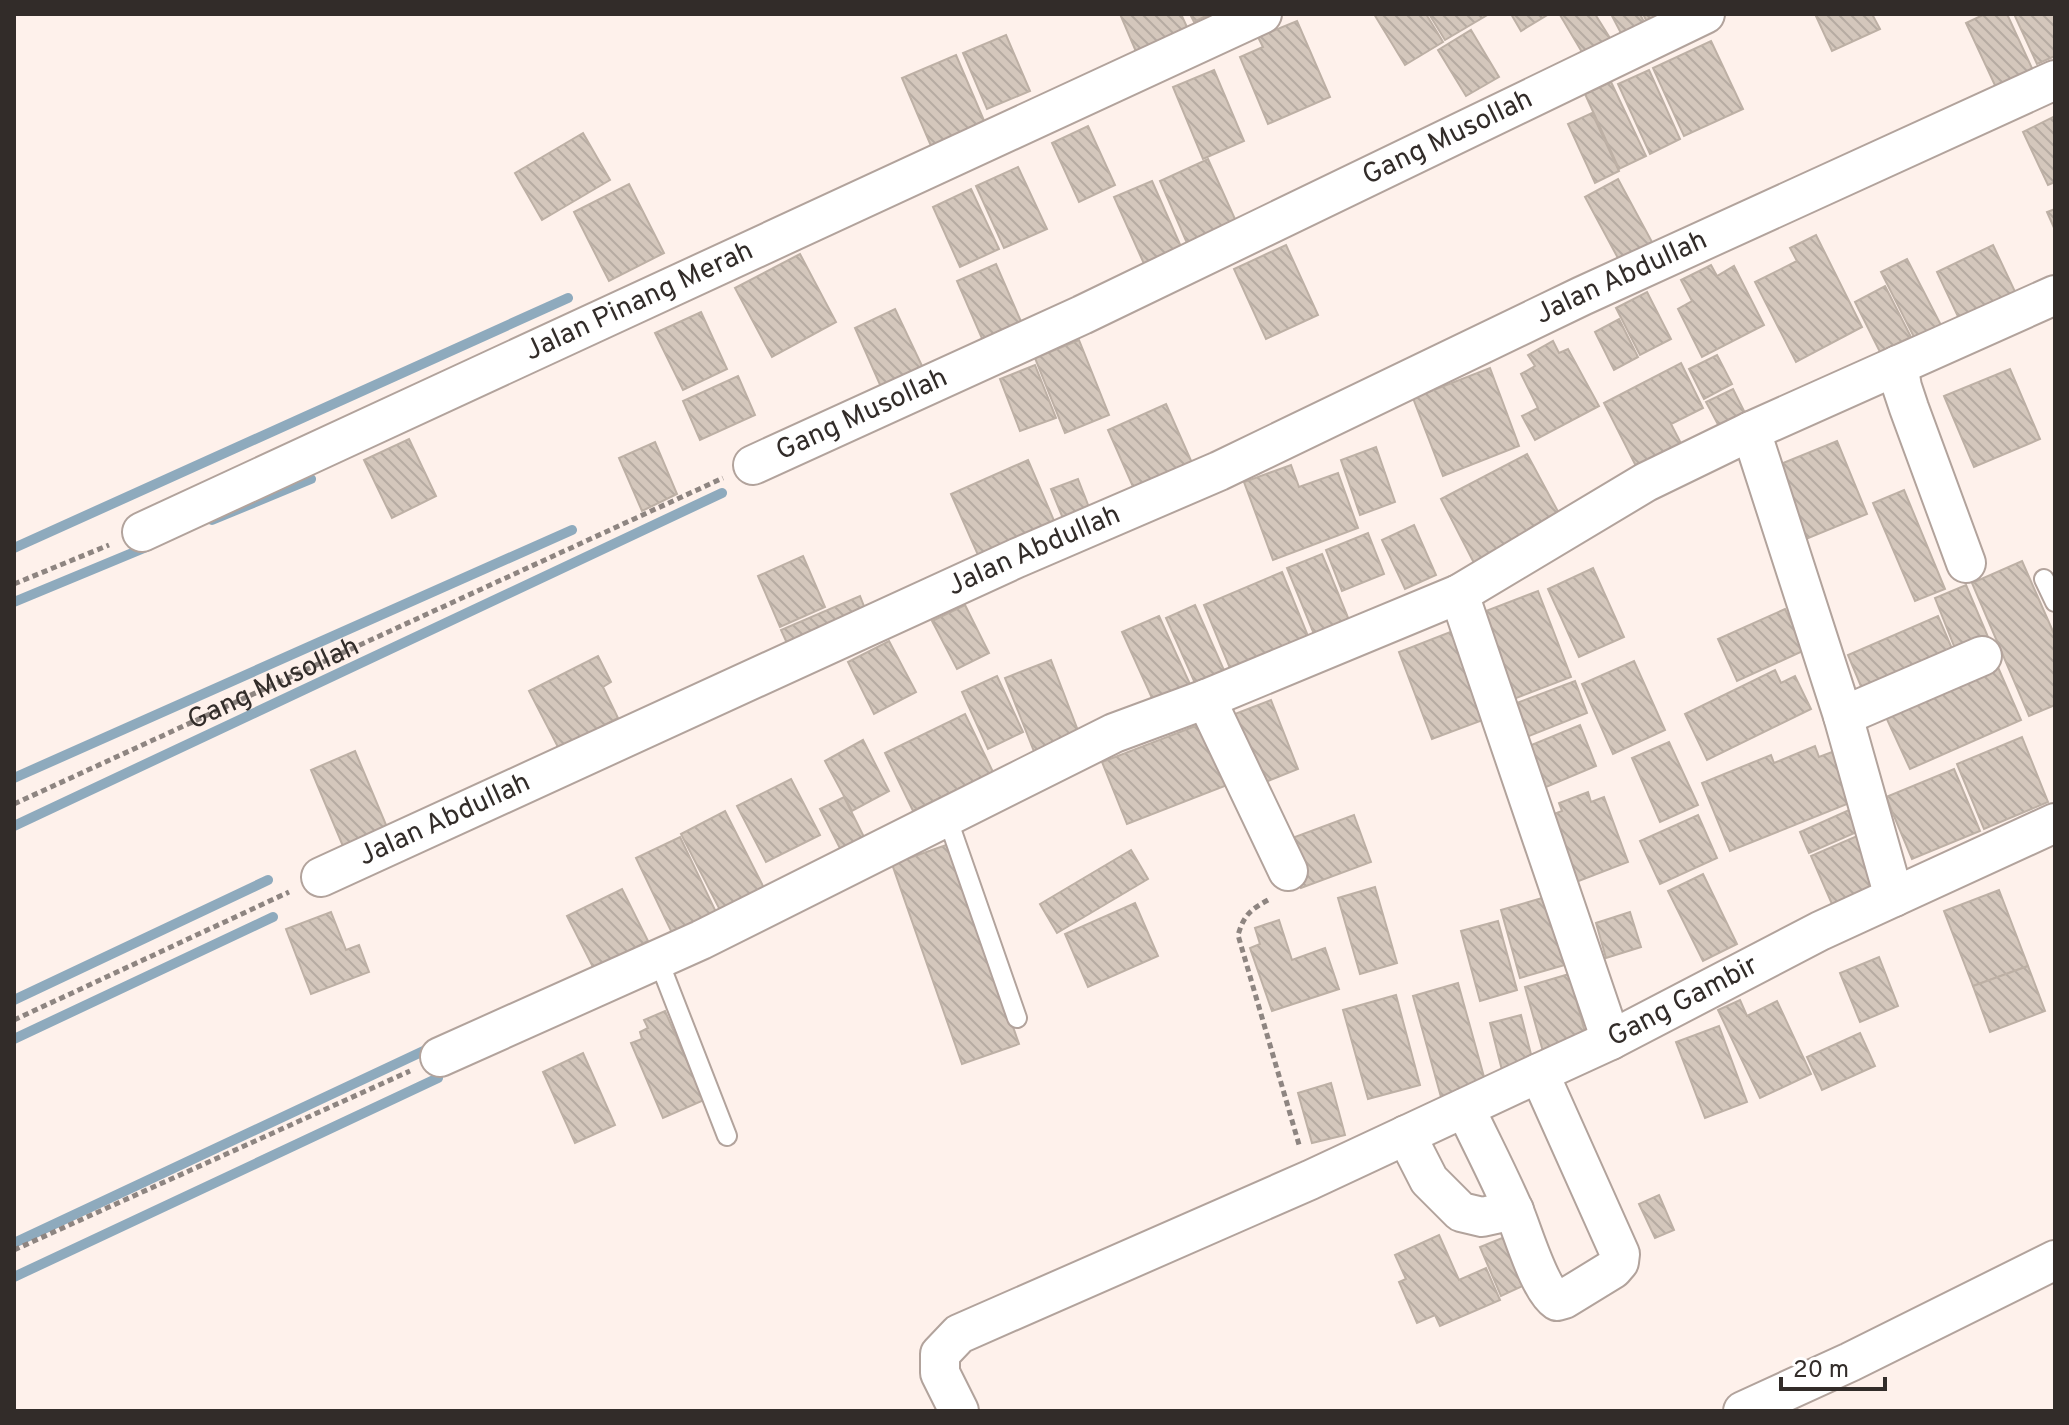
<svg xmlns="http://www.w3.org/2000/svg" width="2069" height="1425" font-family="Overpass,sans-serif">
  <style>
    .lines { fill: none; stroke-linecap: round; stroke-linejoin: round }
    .stream { stroke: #8eaabd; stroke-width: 10 }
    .building { fill: url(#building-back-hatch); stroke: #bdb0a5; stroke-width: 2 }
    .lane-casing { stroke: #b2a39c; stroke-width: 22 }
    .street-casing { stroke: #b2a39c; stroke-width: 42 }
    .path { stroke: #8e8581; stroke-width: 5; stroke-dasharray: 6 4; stroke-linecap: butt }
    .lane { stroke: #fff; stroke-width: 18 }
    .street { stroke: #fff; stroke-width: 38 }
    .labels { text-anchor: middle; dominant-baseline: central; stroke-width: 6; stroke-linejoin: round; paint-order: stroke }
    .street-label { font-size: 28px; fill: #322c29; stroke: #fff }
  </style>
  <defs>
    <pattern id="building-back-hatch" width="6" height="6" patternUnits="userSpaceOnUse" patternTransform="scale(2)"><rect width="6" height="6" fill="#d4c7bc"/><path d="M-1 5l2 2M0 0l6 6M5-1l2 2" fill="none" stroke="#b6aba2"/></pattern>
  </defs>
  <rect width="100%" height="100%" fill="#fef1eb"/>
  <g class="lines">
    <g class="stream">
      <path d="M212,520L311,479"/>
      <path d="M14,548L568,298"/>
      <path d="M14,602L149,546"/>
      <path d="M14,778L572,530"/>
      <path d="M14,826L722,493"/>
      <path d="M14,1000L268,880"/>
      <path d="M14,1039L273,917"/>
      <path d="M14,1243L432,1047"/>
      <path d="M14,1277L438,1078"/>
    </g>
  </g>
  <g class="building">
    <path d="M1120,14H1181L1192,38L1140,61Z"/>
    <path d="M1190,14H1210L1194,22Z"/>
    <path d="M1374,14H1426L1443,42L1405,65Z"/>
    <path d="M1429,14H1489L1445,40Z"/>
    <path d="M1511,14H1549L1521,31Z"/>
    <path d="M1595,14L1613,43L1586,59L1560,15Z"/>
    <path d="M1611,14H1640L1646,26L1623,37Z"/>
    <path d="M1643,14H1668L1648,24Z"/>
    <path d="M1815,14H1872L1880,29L1832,51Z"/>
    <path d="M1985,14H2007L2036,77L1999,94L1966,23Z"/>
    <path d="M2014,14H2055V56L2037,64Z"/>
    <path d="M1297,21L1330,97L1268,124L1240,57L1263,47L1258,37Z"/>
    <path d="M1471,30L1499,77L1466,96L1438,50Z"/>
    <path d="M1006,35L1030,91L987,109L963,53Z"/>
    <path d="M1711,41L1743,109L1684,136L1653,68Z"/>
    <path d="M956,55L991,137L937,160L902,78Z"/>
    <path d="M1214,70L1244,141L1203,159L1173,87Z"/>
    <path d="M1649,70L1680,139L1650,154L1618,84Z"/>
    <path d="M1611,82L1646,156L1619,169L1585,94Z"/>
    <path d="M1592,113L1619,171L1595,183L1568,124Z"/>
    <path d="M2055,116V182L2048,185L2023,132Z"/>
    <path d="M1088,126L1115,185L1079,202L1052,143Z"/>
    <path d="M583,133L610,180L542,220L515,173Z"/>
    <path d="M1208,159L1239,228L1190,250L1160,181Z"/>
    <path d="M1018,167L1047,229L1004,248L976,186Z"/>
    <path d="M1618,179L1652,242L1619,260L1585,197Z"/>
    <path d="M1152,181L1182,249L1145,266L1114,197Z"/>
    <path d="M629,184L664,253L609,281L574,212Z"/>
    <path d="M971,189L999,249L960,267L933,207Z"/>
    <path d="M2055,209V230L2047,212Z"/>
    <path d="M1816,235L1862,327L1796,362L1755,282L1797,261L1790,248Z"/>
    <path d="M1286,245L1318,315L1266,339L1234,269Z"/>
    <path d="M1993,245L2018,298L1962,325L1937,272Z"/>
    <path d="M800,254L836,322L772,357L735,288Z"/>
    <path d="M1907,259L1943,329L1917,343L1881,272Z"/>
    <path d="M996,264L1023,326L984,343L957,281Z"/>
    <path d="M1711,265L1717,276L1734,266L1764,325L1702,357L1678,309L1692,301L1681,280Z"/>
    <path d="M1885,286L1911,337L1880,352L1855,302Z"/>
    <path d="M1647,292L1671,339L1640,355L1616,308Z"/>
    <path d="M895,309L923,368L881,387L855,328Z"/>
    <path d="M701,312L727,369L683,390L655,333Z"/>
    <path d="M1619,319L1638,357L1614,370L1595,332Z"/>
    <path d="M1079,340L1109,415L1065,433L1035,358Z"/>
    <path d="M1553,341L1559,353L1568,349L1599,406L1535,440L1522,416L1538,408L1521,374L1535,366L1528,355Z"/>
    <path d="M1717,355L1732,384L1704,399L1689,369Z"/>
    <path d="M1681,363L1703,408L1671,424L1687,455L1642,478L1604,403Z"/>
    <path d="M1035,365L1056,418L1020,431L1000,379Z"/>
    <path d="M1490,368L1519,446L1443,476L1413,398Z"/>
    <path d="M2010,369L2040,439L1974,467L1944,396Z"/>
    <path d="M738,376L755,415L700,440L683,401Z"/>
    <path d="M1733,389L1748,419L1722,432L1706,402Z"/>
    <path d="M1166,404L1196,472L1138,498L1108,430Z"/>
    <path d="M409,439L436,496L392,518L364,460Z"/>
    <path d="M1837,441L1867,514L1806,539L1776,466Z"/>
    <path d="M655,442L677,494L642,511L619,458Z"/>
    <path d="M1376,447L1395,502L1360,515L1341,460Z"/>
    <path d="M1527,454L1562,519L1475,565L1441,499Z"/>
    <path d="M1028,460L1058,530L982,564L951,494Z"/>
    <path d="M1291,465L1299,487L1338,473L1358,528L1273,560L1244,482Z"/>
    <path d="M1078,479L1092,515L1066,526L1051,489Z"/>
    <path d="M1904,490L1945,589L1915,601L1873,503Z"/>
    <path d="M1414,525L1436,575L1405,589L1382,540Z"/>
    <path d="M1368,533L1384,574L1342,591L1326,550Z"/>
    <path d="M1322,554L1351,625L1316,639L1287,568Z"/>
    <path d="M803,556L825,607L780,627L758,576Z"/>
    <path d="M2022,561L2055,636V705L2029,716L1972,583Z"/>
    <path d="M1593,568L1624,637L1579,657L1548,589Z"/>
    <path d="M1282,572L1312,646L1234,678L1204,605Z"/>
    <path d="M1966,585L1988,637L1956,651L1935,598Z"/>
    <path d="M1538,591L1571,677L1511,700L1478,614Z"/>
    <path d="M860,596L869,619L791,652L781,630Z"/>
    <path d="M965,605L989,653L957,669L932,621Z"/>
    <path d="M1195,605L1227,677L1198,690L1166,618Z"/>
    <path d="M1785,609L1805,650L1737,681L1718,639Z"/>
    <path d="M1159,616L1194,693L1157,709L1122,632Z"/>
    <path d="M1938,616L1956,658L1865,696L1848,655Z"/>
    <path d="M1458,629L1491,717L1432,739L1399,652Z"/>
    <path d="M889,641L916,692L874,714L848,662Z"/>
    <path d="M598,656L611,682L603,687L618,718L559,749L529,691Z"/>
    <path d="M1051,660L1080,736L1035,754L1005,678Z"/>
    <path d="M1634,661L1665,730L1613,754L1582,684Z"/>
    <path d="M1997,665L2021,720L1910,769L1885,715Z"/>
    <path d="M1775,670L1781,683L1795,676L1811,709L1707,760L1685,714Z"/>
    <path d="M997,676L1023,732L988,749L962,692Z"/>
    <path d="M1575,681L1587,713L1519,740L1506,707Z"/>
    <path d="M1271,700L1298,769L1253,787L1227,717Z"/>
    <path d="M965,714L993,772L913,811L885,753Z"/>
    <path d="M1211,720L1235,782L1127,824L1102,762Z"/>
    <path d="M1580,725L1596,766L1539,790L1522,749Z"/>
    <path d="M2022,737L2048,802L1984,829L1957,764Z"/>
    <path d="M863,740L889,791L852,811L825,761Z"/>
    <path d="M1669,742L1698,805L1660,822L1632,758Z"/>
    <path d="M1815,746L1819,757L1832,752L1852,802L1730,851L1702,783L1771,755L1774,763Z"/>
    <path d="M355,751L389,832L345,851L311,770Z"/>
    <path d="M1954,769L1980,831L1912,859L1886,797Z"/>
    <path d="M791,779L820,835L766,862L737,806Z"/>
    <path d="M1588,792L1591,802L1604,797L1628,862L1571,884L1546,817L1562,811L1559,803Z"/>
    <path d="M844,797L869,847L846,860L820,809Z"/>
    <path d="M1858,806L1868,827L1809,853L1800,832Z"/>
    <path d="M725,811L766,892L722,914L681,834Z"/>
    <path d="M1354,815L1371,862L1301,888L1284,841Z"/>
    <path d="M1698,815L1717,858L1660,884L1640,841Z"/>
    <path d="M1864,833L1888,888L1835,911L1811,856Z"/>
    <path d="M680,837L716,912L672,933L636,858Z"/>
    <path d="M949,844L1019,1044L962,1064L892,864Z"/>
    <path d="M1131,850L1148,879L1057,933L1040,904Z"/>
    <path d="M1703,874L1737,944L1703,961L1668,891Z"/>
    <path d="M1375,887L1397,963L1360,974L1338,898Z"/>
    <path d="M622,889L648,941L594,969L567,916Z"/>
    <path d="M1999,890L2028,966L1973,986L1944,911Z"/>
    <path d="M1549,896L1568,964L1520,978L1501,910Z"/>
    <path d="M1135,903L1158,956L1088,987L1065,934Z"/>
    <path d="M331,912L346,950L359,945L369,972L311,994L286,929Z"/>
    <path d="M1630,912L1641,947L1606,958L1596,923Z"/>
    <path d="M1279,920L1292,960L1325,948L1339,989L1272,1011L1250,948L1260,944L1255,928Z"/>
    <path d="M1498,921L1517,990L1480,1001L1461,931Z"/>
    <path d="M1879,957L1898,1006L1860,1022L1840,973Z"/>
    <path d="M2028,966L2045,1011L1990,1032L1973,986Z"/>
    <path d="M1569,974L1588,1043L1544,1055L1525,987Z"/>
    <path d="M1458,983L1486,1084L1441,1097L1413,996Z"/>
    <path d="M1396,995L1420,1085L1368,1099L1343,1010Z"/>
    <path d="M1740,1000L1747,1016L1777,1001L1811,1074L1760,1098L1718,1010Z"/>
    <path d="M665,1011L704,1100L663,1118L631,1043L642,1039L640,1032L648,1028L644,1020Z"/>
    <path d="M1521,1015L1534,1066L1503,1074L1490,1023Z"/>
    <path d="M1719,1026L1747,1102L1705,1118L1676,1042Z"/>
    <path d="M1860,1033L1875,1066L1822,1090L1807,1057Z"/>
    <path d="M583,1053L615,1125L575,1143L543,1072Z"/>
    <path d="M1331,1083L1345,1135L1312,1143L1298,1093Z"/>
    <path d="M1659,1195L1674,1230L1655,1238L1639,1204Z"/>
    <path d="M1512,1234L1533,1281L1501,1296L1480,1247Z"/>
    <path d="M1439,1235L1459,1280L1486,1268L1500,1300L1440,1326L1435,1315L1417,1323L1399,1282L1406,1279L1395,1255Z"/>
  </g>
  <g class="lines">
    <g class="lane-casing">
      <g id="lane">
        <path d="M2044,579L2055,602"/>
        <path d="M947,817L1017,1018"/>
        <path d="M658,959L727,1136"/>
      </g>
    </g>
    <g class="street-casing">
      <g id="street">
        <path d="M1898,365L1902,387L1909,408L1966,563"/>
        <path d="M1751,431L1843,716L1894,897"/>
        <path id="s2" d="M753,465L1082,315L1705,14"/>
        <path id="s3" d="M142,532L1262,14"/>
        <path d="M1459,594L1611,1040"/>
        <path d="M1206,699L1288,871"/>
        <path d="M1843,716L1982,656"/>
        <path id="s4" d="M321,877L1017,558L1219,471L1582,296L2055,80"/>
        <path d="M440,1057L701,940L1114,733L1206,699L1459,594L1646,482L1751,431L2055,295"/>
        <path d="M1465,1108C1481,1142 1499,1176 1514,1211C1523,1232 1539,1289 1557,1301L1564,1299L1613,1269L1619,1262L1620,1254L1539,1073"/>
        <path d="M1406,1135L1429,1180L1461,1212L1482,1217L1514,1210"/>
        <path id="s5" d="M959,1411L940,1373V1354L959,1334L1310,1180L1539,1073L1611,1040L1820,931L2055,823"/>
        <path d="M1743,1411L1850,1362L2055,1260"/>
      </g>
    </g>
    <g class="path">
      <path d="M14,584L109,545"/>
      <path id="s1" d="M14,804L723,478"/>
      <path d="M1268,900C1250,910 1244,915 1238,935L1300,1148"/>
      <path d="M14,1020L289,892"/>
      <path d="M14,1250L410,1071"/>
    </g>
    <use href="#lane" class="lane"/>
    <use href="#street" class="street"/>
  </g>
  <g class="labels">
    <g class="street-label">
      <text stroke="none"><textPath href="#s2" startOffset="768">Gang Musollah</textPath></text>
      <text stroke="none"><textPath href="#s4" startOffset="1432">Jalan Abdullah</textPath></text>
      <text stroke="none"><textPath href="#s3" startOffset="548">Jalan Pinang Merah</textPath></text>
      <text stroke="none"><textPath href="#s2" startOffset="120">Gang Musollah</textPath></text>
      <text stroke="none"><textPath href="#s4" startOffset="784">Jalan Abdullah</textPath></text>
      <text stroke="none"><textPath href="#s1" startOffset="286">Gang Musollah</textPath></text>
      <text stroke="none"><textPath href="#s4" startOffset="136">Jalan Abdullah</textPath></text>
      <text stroke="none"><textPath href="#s5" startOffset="886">Gang Gambir</textPath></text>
    </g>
  </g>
  <rect width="2069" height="1425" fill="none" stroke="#322c29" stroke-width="32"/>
  <path d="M1781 1377v12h104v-12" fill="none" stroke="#322c29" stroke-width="4"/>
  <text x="1793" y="1377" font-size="24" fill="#322c29" stroke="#ffffff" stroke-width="6" paint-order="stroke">20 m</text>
</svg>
